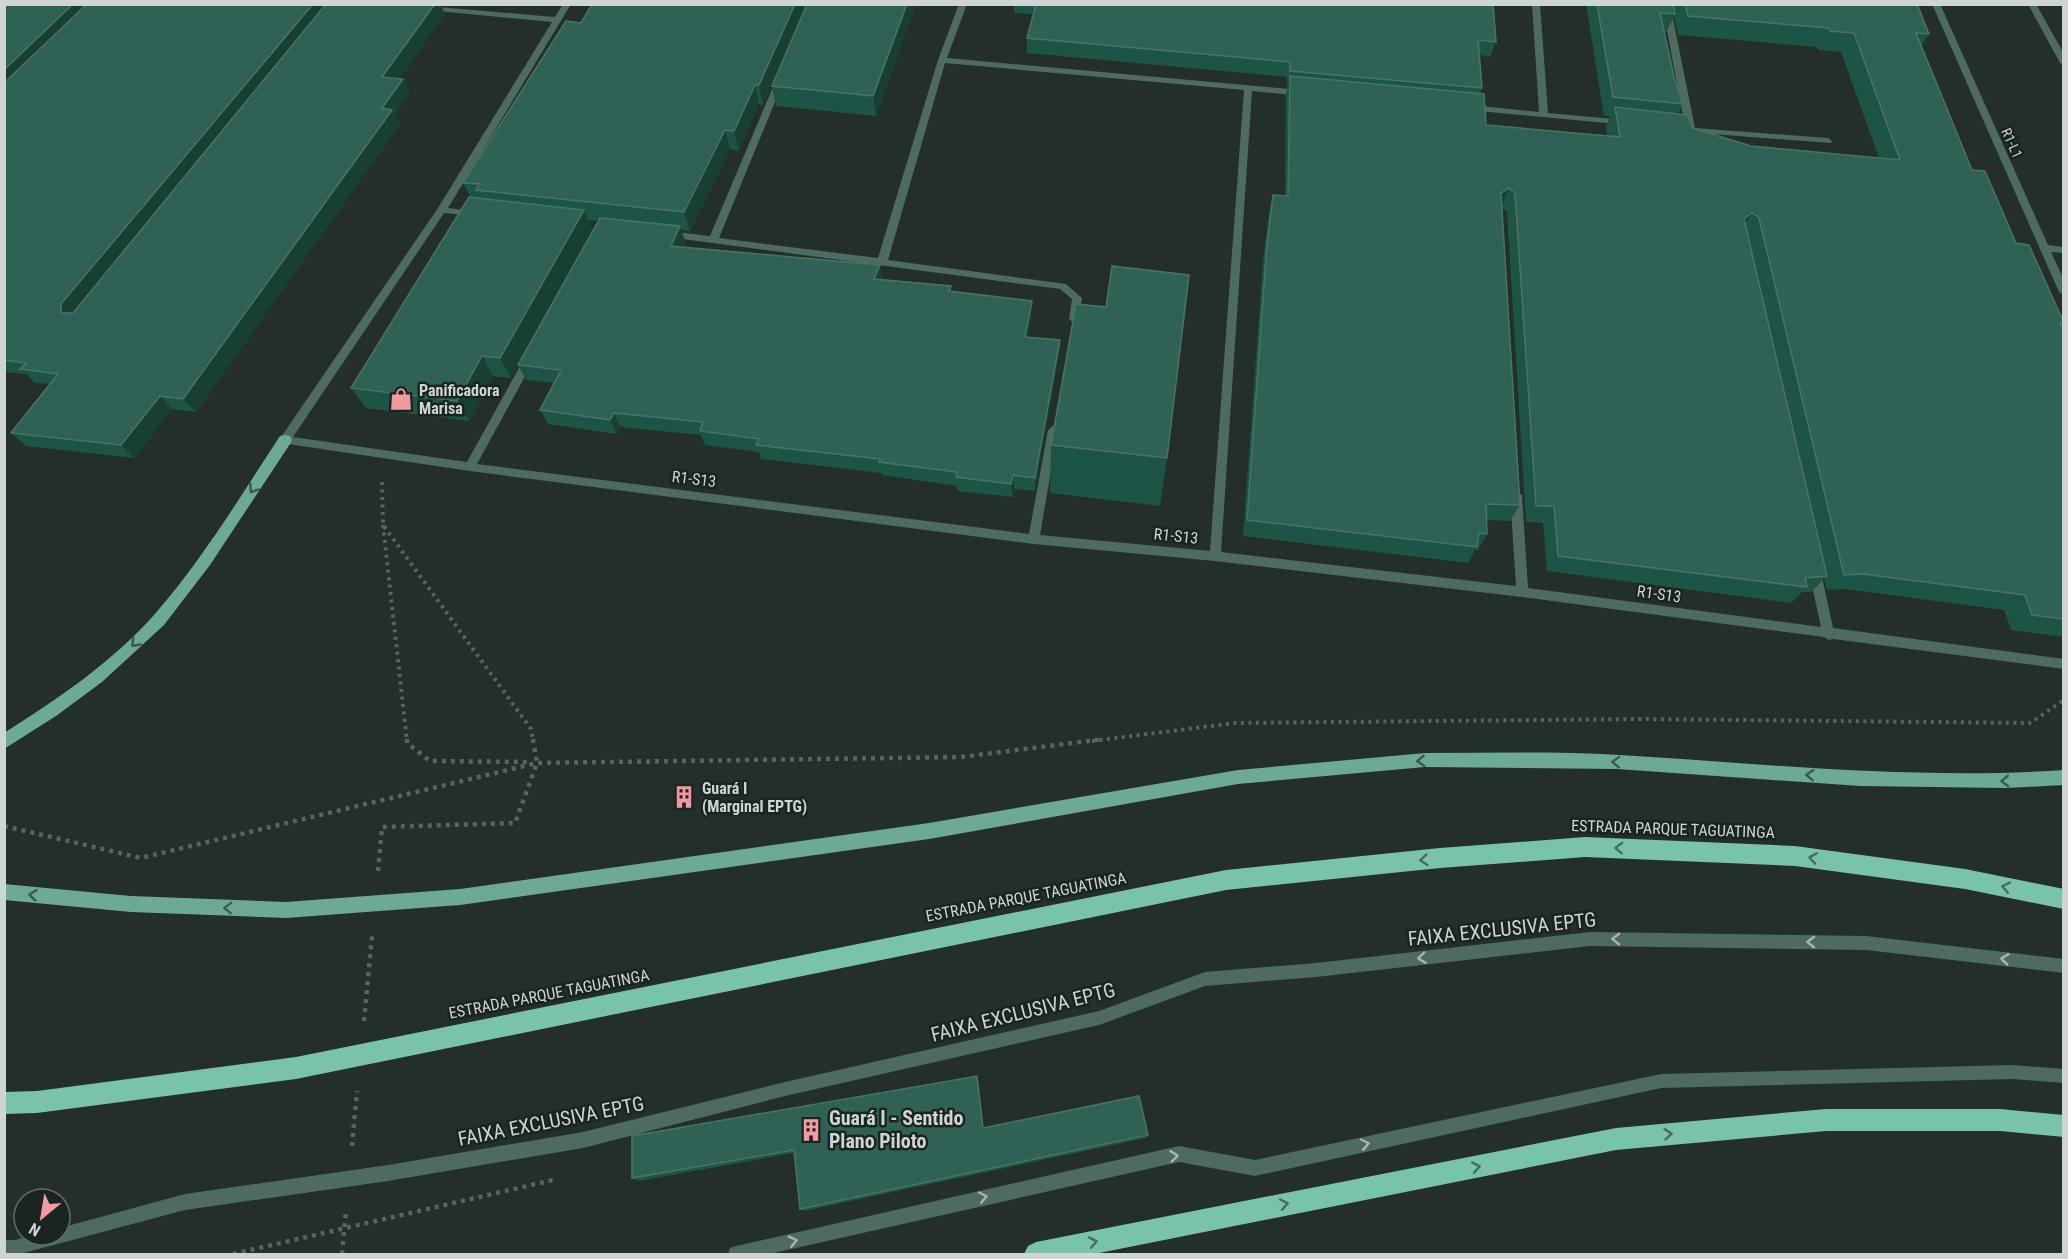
<svg xmlns="http://www.w3.org/2000/svg" width="2068" height="1259" font-family="'Roboto Condensed',sans-serif">
  <style>
    .lines { fill: none; stroke-linecap: round; stroke-linejoin: round }
    .path-far1 { stroke: #5a635f; stroke-width: 4; stroke-dasharray: 3 4.5; stroke-linecap: butt }
    .path { stroke: #5a635f; stroke-width: 4.5; stroke-dasharray: 4 5; stroke-linecap: butt }
    .lane { fill: #4e6b60; fill-rule: evenodd }
    .street { fill: #4e6b60; fill-rule: evenodd }
    .primary { fill: #6daa94; fill-rule: evenodd }
    .highway { fill: #79c3a9; fill-rule: evenodd }
    .wall { fill: #1c5545; fill-rule: evenodd }
    .shaded-wall { fill: #173f34 }
    .building { fill: #2f6254; stroke: #487468; stroke-width: 1.5 }
    .oneway { stroke: #3b5a4e }
    .oneway2 { stroke: #456c5e }
    .oneway3 { stroke: #a8b5b0 }
    .labels { text-anchor: middle; dominant-baseline: central; stroke-width: 5; stroke-linejoin: round; paint-order: stroke }
    .far-street-label { font-size: 14px; fill: #ced5d2; stroke: #1a2420 }
    .poi-label { font-size: 16px; font-weight: bold; fill: #ced5d2; stroke: #1a2420; text-anchor: start }
    .street-label { font-size: 16px; fill: #ced5d2; stroke: #1a2420 }
    .near-street-label { font-size: 20px; fill: #ced5d2; stroke: #1a2420 }
    .near-poi-label { font-size: 20px; font-weight: bold; fill: #ced5d2; stroke: #1a2420; text-anchor: start }
  </style>
  <rect width="100%" height="100%" fill="#242e2a"/>
  <g class="lines">
    <g class="path-far1">
      <path d="M382,482L383,525L531,729L533,741"/>
      <path d="M383,525L407,741"/>
      <path d="M1092,741L1235,723L1640,719L2030,723L2064,700"/>
    </g>
    <g class="path">
      <path d="M407,739V743L430,761L530,762"/>
      <path d="M533,739L537,763"/>
      <path d="M4,826L141,858L537,763L961,757L1104,739"/>
      <path d="M378,871L382,827L515,823L537,763"/>
      <path d="M364,1021L372,936"/>
      <path d="M352,1146L357,1091"/>
      <path d="M233,1254L553,1180"/>
      <path d="M342,1254L346,1210"/>
    </g>
    <g class="lane">
      <path d="M2028,4H2036L2064,54V65L2060,63Z"/>
      <path d="M1590,932L1866,936L2064,959V973L1866,950L1590,946L1316,977L1205,986L1099,1025L785,1096L583,1148L388,1181L185,1210L20,1254H4V1240H15L34,1235H60V1228L185,1194L388,1165L583,1132L785,1082L1099,1011L1205,972L1316,963Z"/>
      <path d="M2013,1065L2064,1069V1083L2013,1079L1661,1088L1255,1176L1179,1162L769,1254H728L730,1248L736,1246L1179,1146L1255,1160L1661,1074Z"/>
    </g>
    <g class="street">
      <path d="M563,4H571L448,208L477,212V216L444,213L293,437L467,462L525,357L529,356L534,360L477,464L1029,534L1048,430L1053,426L1058,430L1040,535L1210,551L1244,90L945,63L888,260L1066,284L1082,298L1079,319L1074,323L1069,319L1072,299L1060,289L667,237L662,234L667,231L710,236L776,80L780,77L784,80L719,238L878,258L938,60L959,4H967L947,58L1301,90L1305,93L1301,96L1252,91L1221,552L1516,586L1510,495L1516,491L1522,495L1528,588L1821,627L1809,572L1811,569H1819L1821,572L1833,628L2064,659V669L1833,639L1829,640L1824,637L1522,597L1215,561L1034,544L470,471L281,443L280,440L281,437L438,208L552,22L427,10L423,8L427,6L555,17Z"/>
      <path d="M1532,4H1540L1548,113L1624,120L1628,123L1627,125L1468,110L1467,108L1471,105L1539,112Z"/>
      <path d="M1662,4H1670L1695,128L1828,138L1832,141L1831,143L1686,132Z"/>
      <path d="M1932,4H1940L2048,245L2064,247V253L2051,252L2064,280V295L2059,292Z"/>
    </g>
    <g class="primary">
      <path d="M285,435L290,436L292,440L290,444L210,565L164,625L102,682L56,716L4,749V733C58,699 112,662 154,615C202,560 240,497 280,436Z"/>
      <path d="M1425,753C1490,753 1555,751 1620,755C1768,764 1915,780 2064,770V785L2006,788L1860,786L1617,769L1425,767L1238,784L929,839L460,905L286,918L131,912L4,900V884L131,896L286,902L460,889L929,823L1238,770Z"/>
    </g>
    <g class="highway">
      <path d="M1585,837L1795,846L1965,869L2064,889V909L1965,889L1795,866L1585,857L1440,868L1226,890L296,1079L37,1113L4,1114V1092L37,1091L296,1057L1226,870L1440,848Z"/>
      <path d="M1826,1109H2000L2064,1115V1137L2000,1131H1826L1616,1150L1094,1254H1024L1028,1246L1036,1242L1616,1128Z"/>
    </g>
  </g>
  <g class="wall">
    <path d="M4,4L445,14L399,79H403L410,94L395,115L400,124L196,412L172,409L134,458L26,446L11,433L50,384L35,383L26,374L4,372Z"/>
    <path d="M592,4H916L876,116L776,106L772,86L805,8L763,105L759,104L739,151L730,149L690,231L681,230L685,241L683,247L880,265L882,279L951,286V292L1032,301V316L1028,337L1060,340L1059,355L1035,491L1014,489L1012,497L957,491V486L882,475L881,473L761,459L759,452L705,445L701,435L620,427L617,434L548,424L540,410L555,383L526,380L518,365L511,378L493,376L469,421L366,408L351,388L469,197L471,198L463,183L566,21L581,23ZM588,220L599,221L524,355L592,232Z"/>
    <path d="M1014,4H1493L1496,42L1490,57L1480,55L1482,88L1480,94L1486,125L1607,136L1606,126L1610,117L1604,116L1586,4H1917L1929,34L1921,46L1972,170L2064,323L2061,326L2064,331V637L2011,630L2004,610L1845,589L1827,590L1824,579L1811,592H1802L1791,603L1547,571L1543,523L1526,522L1507,212L1501,207L1520,505L1510,521L1486,520L1487,534L1478,550H1475L1468,563L1243,536L1263,261L1269,214L1273,195L1285,196L1286,95L1288,86H1287V77L1027,53V38L1033,14L1014,13ZM1674,17L1678,35L1817,47L1818,50L1841,52L1879,158L1751,146L1692,128L1678,114L1683,104L1675,81L1664,34H1665Z"/>
    <path d="M1051,445L1167,458L1160,506L1050,493Z"/>
    <path d="M977,1076L983,1128L1148,1135L1146,1138L804,1211L800,1209L794,1153L639,1181L632,1178Z"/>
  </g>
  <g class="shaded-wall">
    <path d="M73,4H99L4,95V70Z"/>
    <path d="M313,4H333L74,318L61,313V304Z"/>
    <path d="M435,4H441L445,14L390,92L382,77Z"/>
    <path d="M795,4H807L763,105L759,85Z"/>
    <path d="M907,4H916L876,116L873,96Z"/>
    <path d="M403,79L410,94L395,115L400,124L196,412L183,399Z"/>
    <path d="M755,85L759,104L739,151L734,131Z"/>
    <path d="M725,130L730,149L690,231L684,212Z"/>
    <path d="M1509,188L1501,207V193Z"/>
    <path d="M584,210L592,232L511,378L500,358Z"/>
    <path d="M1752,213L1740,232L1744,219Z"/>
    <path d="M680,226L685,241L676,261L671,246Z"/>
    <path d="M880,265L882,280L874,279Z"/>
    <path d="M1032,301V316L1025,352V337Z"/>
    <path d="M1060,340L1059,355L1035,491V478Z"/>
    <path d="M482,356L493,376L469,421L457,401Z"/>
    <path d="M160,396L172,409L134,458L121,445Z"/>
    <path d="M614,413L620,427L617,434L610,420Z"/>
    <path d="M1013,475L1014,489L1012,497L1011,484Z"/>
  </g>
  <g class="building">
    <path d="M4,4H73L4,70Z"/>
    <path d="M87,4H313L61,304V313H73L326,4H435L382,77L403,79L382,108L392,110L183,399L160,396L121,445L11,433L58,374L20,369L26,363L4,360V83Z"/>
    <path d="M592,4H795L759,85H755L734,131L725,130L684,212L476,190L479,184L463,183L566,21L581,23Z"/>
    <path d="M807,4H907L873,96L772,86Z"/>
    <path d="M1036,4H1493L1496,42L1478,40L1482,88L1290,71V62L1027,38Z"/>
    <path d="M1597,4H1673L1675,14L1660,13L1675,81L1683,104L1613,97Z"/>
    <path d="M1685,4H1917L1929,34L1916,33L1972,170L1985,171L2016,243L2029,245L2064,323H2060L2064,331V619L2032,615L2025,595L1863,574L1844,575L1759,218L1752,213L1744,219L1827,576L1805,578L1807,587L1558,556L1554,506H1536L1515,193L1509,188L1501,193L1520,505L1486,504L1487,534L1479,533L1477,547L1247,520L1267,243L1273,195L1288,196L1290,76L1484,94L1486,125L1620,137L1615,107L1687,115L1692,128L1751,146L1900,160L1854,33L1830,31L1829,28L1688,16Z"/>
    <path d="M469,197L584,210L500,358L482,356L457,401L351,388Z"/>
    <path d="M600,218L680,226L671,246L880,265L874,279L951,286L949,291L1032,301L1025,337L1060,340L1035,478L1013,475L1011,484L956,477L957,472L879,462L880,459L756,445L759,439L700,431L703,422L614,413L610,420L540,410L561,370L518,365Z"/>
    <path d="M1112,266L1189,275L1167,458L1051,445L1076,304L1106,307Z"/>
    <path d="M977,1076L983,1128L1139,1096L1148,1135L800,1209L794,1150L632,1178V1136Z"/>
  </g>
  <defs><path id="oneway-chevron" d="M-2-3.5L2.5 0L-2 3.5" fill="none" stroke-width="1.6" stroke-linecap="round" stroke-linejoin="round" transform="scale(1.5)"/></defs>
  <g class="oneway">
    <use href="#oneway-chevron" transform="translate(253 489) rotate(124)"/>
    <use href="#oneway-chevron" transform="translate(135 643) rotate(134)"/>
    <use href="#oneway-chevron" transform="translate(1421 761) rotate(176)"/>
    <use href="#oneway-chevron" transform="translate(1616 762) rotate(-178)"/>
    <use href="#oneway-chevron" transform="translate(1810 775) rotate(-176)"/>
    <use href="#oneway-chevron" transform="translate(2005 781) rotate(179)"/>
    <use href="#oneway-chevron" transform="translate(33 895) rotate(-174)"/>
    <use href="#oneway-chevron" transform="translate(228 908) rotate(-178)"/>
  </g>
  <g class="oneway2">
    <use href="#oneway-chevron" transform="translate(1619 848) rotate(-178)"/>
    <use href="#oneway-chevron" transform="translate(1813 858) rotate(-172)"/>
    <use href="#oneway-chevron" transform="translate(1424 860) rotate(174)"/>
    <use href="#oneway-chevron" transform="translate(2006 887) rotate(-168)"/>
    <use href="#oneway-chevron" transform="translate(1668 1134) rotate(-5)"/>
    <use href="#oneway-chevron" transform="translate(1476 1167) rotate(-11)"/>
    <use href="#oneway-chevron" transform="translate(1284 1204) rotate(-11)"/>
    <use href="#oneway-chevron" transform="translate(1093 1242) rotate(-11)"/>
  </g>
  <g class="oneway3">
    <use href="#oneway-chevron" transform="translate(1616 939) rotate(-179)"/>
    <use href="#oneway-chevron" transform="translate(1811 942) rotate(-179)"/>
    <use href="#oneway-chevron" transform="translate(1422 958) rotate(173)"/>
    <use href="#oneway-chevron" transform="translate(2005 959) rotate(-173)"/>
    <use href="#oneway-chevron" transform="translate(1365 1144) rotate(-12)"/>
    <use href="#oneway-chevron" transform="translate(1174 1156) rotate(-7)"/>
    <use href="#oneway-chevron" transform="translate(983 1197) rotate(-12)"/>
    <use href="#oneway-chevron" transform="translate(793 1241) rotate(-13)"/>
  </g>
  <defs>
    <g id="shop-bare" transform="scale(1.8)"><path d="M-5-2.5h2.3a2.7 3.5 0 0 1 5.4 0H5L5.5 6h-11ZM-1.5-2.5h3a1.5 2.3 0 0 0-3 0Z" fill="#f49a9f" stroke="#1a2420" stroke-width="2.5" paint-order="stroke"/></g>
    <g id="building-bare" transform="scale(1.8)"><path d="M-4-6H4V6H1V3H-1V6H-4ZM-2.5-4.3h1.7v1.8h-1.7ZM.8-4.3h1.7v1.8H.8ZM-2.5-1h1.7V.8h-1.7ZM.8-1h1.7V.8H.8Z" fill="#f49a9f" stroke="#1a2420" stroke-width="2.5" paint-order="stroke"/></g>
  </defs>
  <g fill-rule="evenodd">
    <use href="#shop-bare" x="401" y="399"/>
    <use href="#building-bare" x="684" y="797"/>
    <use href="#building-bare" x="811" y="1130"/>
  </g>
  <g class="labels">
    <g class="far-street-label">
      <text transform="translate(2012 143) rotate(66)">R1-L1</text>
    </g>
    <g class="poi-label">
      <text x="419" y="390">Panificadora<tspan x="419" dy="18">Marisa</tspan></text>
      <text x="702" y="788">Guará I<tspan x="702" dy="18">(Marginal EPTG)</tspan></text>
    </g>
    <g class="street-label">
      <text transform="translate(694 479) rotate(7)">R1-S13</text>
      <text transform="translate(1176 536) rotate(6)">R1-S13</text>
      <text transform="translate(1659 594) rotate(8)">R1-S13</text>
      <text transform="translate(1673 829) rotate(2)">ESTRADA PARQUE TAGUATINGA</text>
      <text transform="translate(1026 897) rotate(-11)">ESTRADA PARQUE TAGUATINGA</text>
      <text transform="translate(549 994) rotate(-11)">ESTRADA PARQUE TAGUATINGA</text>
    </g>
    <g class="near-street-label">
      <text transform="translate(1502 929) rotate(-6)">FAIXA EXCLUSIVA EPTG</text>
      <text transform="translate(1023 1012) rotate(-14)">FAIXA EXCLUSIVA EPTG</text>
      <text transform="translate(551 1121) rotate(-11)">FAIXA EXCLUSIVA EPTG</text>
    </g>
    <g class="near-poi-label">
      <text x="829" y="1118">Guará I - Sentido<tspan x="829" dy="23">Plano Piloto</tspan></text>
    </g>
  </g>
  <rect width="2068" height="1259" fill="none" stroke="#ced5d2" stroke-width="12"/>
  <g transform="translate(42 1217) rotate(210)"><circle r="28" fill="#1a2420" stroke="#626b67" stroke-width="1.5"/>
  <path d="M0-4.5L10 22L0 15L-10 22Z" fill="#f49a9f"/>
  <text y="-9" font-size="16" font-weight="bold" text-anchor="middle" fill="#ced5d2">N</text>
  </g>
</svg>
